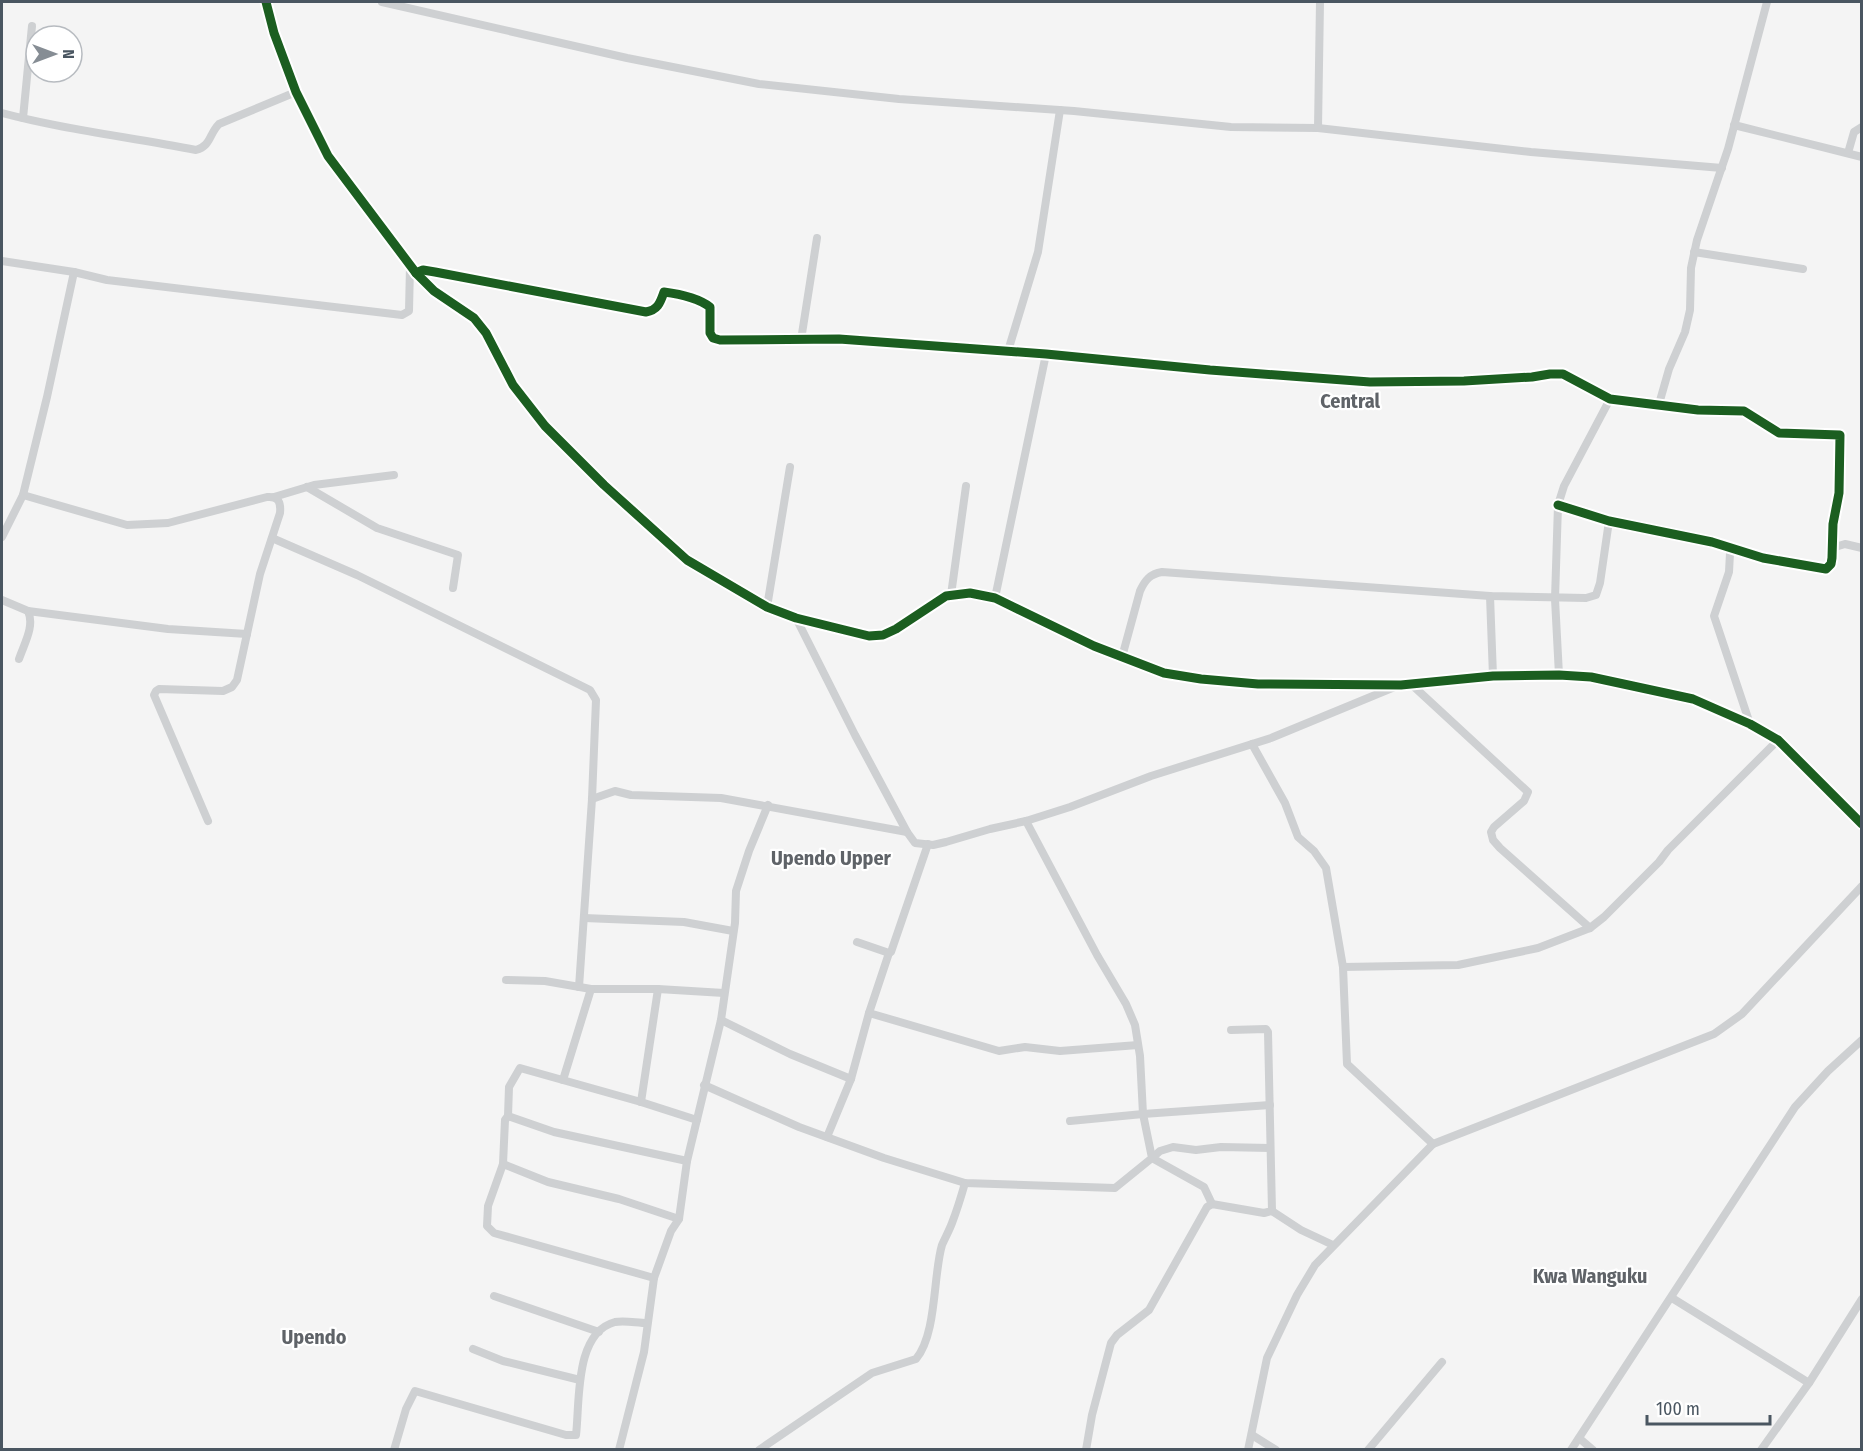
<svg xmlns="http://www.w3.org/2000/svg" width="1863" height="1451" font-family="'Fira Sans Condensed',sans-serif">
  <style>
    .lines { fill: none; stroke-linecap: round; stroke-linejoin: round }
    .minor { stroke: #ced0d2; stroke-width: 8 }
    .cycleway-casing { stroke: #fff; stroke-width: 13 }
    .cycleway { stroke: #1b5e20; stroke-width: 9 }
    .labels { text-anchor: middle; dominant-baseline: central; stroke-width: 4.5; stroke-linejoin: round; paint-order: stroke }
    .quarter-label { font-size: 20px; font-weight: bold; fill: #5f6368; stroke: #fff }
  </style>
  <rect width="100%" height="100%" fill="#f4f4f4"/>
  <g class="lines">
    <g class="minor">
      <path d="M266,2L274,33L296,92L328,156L416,273L434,291L474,318L486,333L513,385L545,426L604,485L687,560L767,607L796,618L869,636L883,635L896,629L946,596L970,593L995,598L1094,646L1164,673L1201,679L1258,684L1401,685L1493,676L1559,675L1591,677L1693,699L1750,724L1778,740L1862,824"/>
      <path d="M382,2L627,58L759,84L899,99L1074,111L1231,127L1318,128L1531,152L1722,168"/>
      <path d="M2,113C65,130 131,137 196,150C211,146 209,134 219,124L296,92"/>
      <path d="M23,118L32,26"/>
      <path d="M1734,125L1862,157"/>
      <path d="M1318,128L1320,2"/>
      <path d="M1848,153L1854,132L1862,127"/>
      <path d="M1694,252L1803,269"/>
      <path d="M2,261L74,272L107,280L402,315L409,311L410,266"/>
      <path d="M416,273L423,270L435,272L646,312C658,310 660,303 664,292C680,294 698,298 710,307V333L713,338L720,340L839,339L1046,354L1210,370L1370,382L1464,381L1532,377L1550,374H1563L1610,399L1698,410L1744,411L1779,433L1840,435L1839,493L1833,524L1832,558L1831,564L1826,569L1763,558L1712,542L1609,521L1558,505"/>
      <path d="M801,340L817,238"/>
      <path d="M1008,351L1038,252L1060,110"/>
      <path d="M1659,404L1669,369L1685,332L1690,310L1691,268L1697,240L1728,149L1767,2"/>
      <path d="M307,487L377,528L458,555L453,588"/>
      <path d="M23,495L127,525L168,523L267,497C279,496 281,503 280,513L260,574L237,680L232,687L223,691L159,689L156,691L154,695L208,821"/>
      <path d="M274,497L314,485L394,475"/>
      <path d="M2,537L23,495L47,397L74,272"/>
      <path d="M272,538L357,575L590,690L596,700L592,799L579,987"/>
      <path d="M1832,548L1845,544L1862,548"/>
      <path d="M1733,549L1730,553L1729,572L1714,616L1750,724"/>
      <path d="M951,595L966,486"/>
      <path d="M1490,596L1493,676"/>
      <path d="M995,598L1046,354"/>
      <path d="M2,600L28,611C35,626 24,644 19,659"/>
      <path d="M767,607L790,467"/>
      <path d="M28,611L168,629L247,634"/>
      <path d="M796,618L855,735L907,832"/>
      <path d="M1122,657L1140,591C1145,580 1150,574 1162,572L1490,596L1586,598L1596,595L1600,583L1609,521"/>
      <path d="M1559,675L1555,599L1558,505L1564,486L1610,399"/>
      <path d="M1411,684L1528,792L1524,801L1494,827L1491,832L1493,840L1500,848L1590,928"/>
      <path d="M1252,744L1285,803L1298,837L1314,851L1326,868L1343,967L1347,1064L1433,1144"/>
      <path d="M592,799L615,791L631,795L721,798L907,832L915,843L933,845L946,842L990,829L1026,821L1070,807L1151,776L1271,738L1397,686"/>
      <path d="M584,918L684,922L733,931"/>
      <path d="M857,942L889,953L891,952L928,844"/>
      <path d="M1343,967L1458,965L1538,948L1590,928L1604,917L1659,862L1668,850L1778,740"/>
      <path d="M506,980L545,981L591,989H658L724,993"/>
      <path d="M869,1013L999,1051L1025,1047L1060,1051L1138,1045"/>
      <path d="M721,1020L790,1054L851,1079"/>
      <path d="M563,1080L591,989"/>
      <path d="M704,1085L799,1127L884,1158L965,1183L1115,1188L1152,1158L1143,1114L1140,1056L1135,1025L1126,1004L1097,955L1026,821"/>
      <path d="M641,1102L658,989"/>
      <path d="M508,1116L554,1132L687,1161"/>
      <path d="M1070,1121L1143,1114L1270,1105"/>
      <path d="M827,1137L851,1079L869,1013L889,953"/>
      <path d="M503,1164L548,1182L619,1199L679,1219"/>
      <path d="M1212,1204L1204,1187L1152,1158L1160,1151L1173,1147L1196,1150L1221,1147L1270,1148"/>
      <path d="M1272,1211L1301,1230L1333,1245"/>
      <path d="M654,1278L494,1233L487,1226L488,1206L503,1164L505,1120L508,1116L509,1087L520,1068L641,1102L697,1120"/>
      <path d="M494,1296L599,1332"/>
      <path d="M1672,1298L1809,1383"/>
      <path d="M473,1349L503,1361L580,1380"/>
      <path d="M1252,1435L1276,1450"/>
      <path d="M1579,1438L1593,1450"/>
      <path d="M394,1450L406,1409L415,1391L566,1435H576C580,1402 574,1333 615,1322C625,1320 637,1323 647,1323"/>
      <path d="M619,1450L644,1352L654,1278L671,1231L679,1219L687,1161L721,1020L735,923L736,891L749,851L768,805"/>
      <path d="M759,1450L872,1373L916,1359C937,1334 933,1275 942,1245C945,1238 949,1231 952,1223C957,1210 961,1197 965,1183"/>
      <path d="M1086,1450L1092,1415L1111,1343L1117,1335L1149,1310L1207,1207L1212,1204L1264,1213L1272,1211L1268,1032L1266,1029L1231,1030"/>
      <path d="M1248,1450L1267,1358L1297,1295L1315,1265L1433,1144L1714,1034L1742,1014L1862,886"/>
      <path d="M1368,1450L1442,1362"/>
      <path d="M1571,1450L1795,1107L1828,1071L1862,1040"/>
      <path d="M1761,1450L1809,1383L1862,1299"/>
    </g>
    <g class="cycleway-casing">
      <g id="cycleway">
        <path d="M266,2L274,33L296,92L328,156L416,273L434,291L474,318L486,333L513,385L545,426L604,485L687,560L767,607L796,618L869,636L883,635L896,629L946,596L970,593L995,598L1094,646L1164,673L1201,679L1258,684L1401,685L1493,676L1559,675L1591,677L1693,699L1750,724L1778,740L1862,824"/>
        <path d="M416,273L423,270L435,272L646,312C658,310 660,303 664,292C680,294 698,298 710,307V333L713,338L720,340L839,339L1046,354L1210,370L1370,382L1464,381L1532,377L1550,374H1563L1610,399L1698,410L1744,411L1779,433L1840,435L1839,493L1833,524L1832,558L1831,564L1826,569L1763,558L1712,542L1609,521L1558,505"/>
      </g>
    </g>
    <use href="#cycleway" class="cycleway"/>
  </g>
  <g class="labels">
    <g class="quarter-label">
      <text x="1350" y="401">Central</text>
      <text x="831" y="858">Upendo Upper</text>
      <text x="1590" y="1276">Kwa Wanguku</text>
      <text x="314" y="1337">Upendo</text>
    </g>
  </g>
  <rect width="1863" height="1451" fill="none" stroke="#4a5661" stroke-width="6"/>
  <g transform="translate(54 54) rotate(90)"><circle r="28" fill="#ffffff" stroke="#b7bbc0" stroke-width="1.5"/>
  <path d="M0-4.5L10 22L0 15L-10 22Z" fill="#868d94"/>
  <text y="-9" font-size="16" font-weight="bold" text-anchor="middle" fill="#4a5661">N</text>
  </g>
  <path d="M1647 1415v9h123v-9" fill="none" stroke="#4a5661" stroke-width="3"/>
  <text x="1656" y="1415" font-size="18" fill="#4a5661" stroke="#ffffff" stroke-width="4.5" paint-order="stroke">100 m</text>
</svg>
